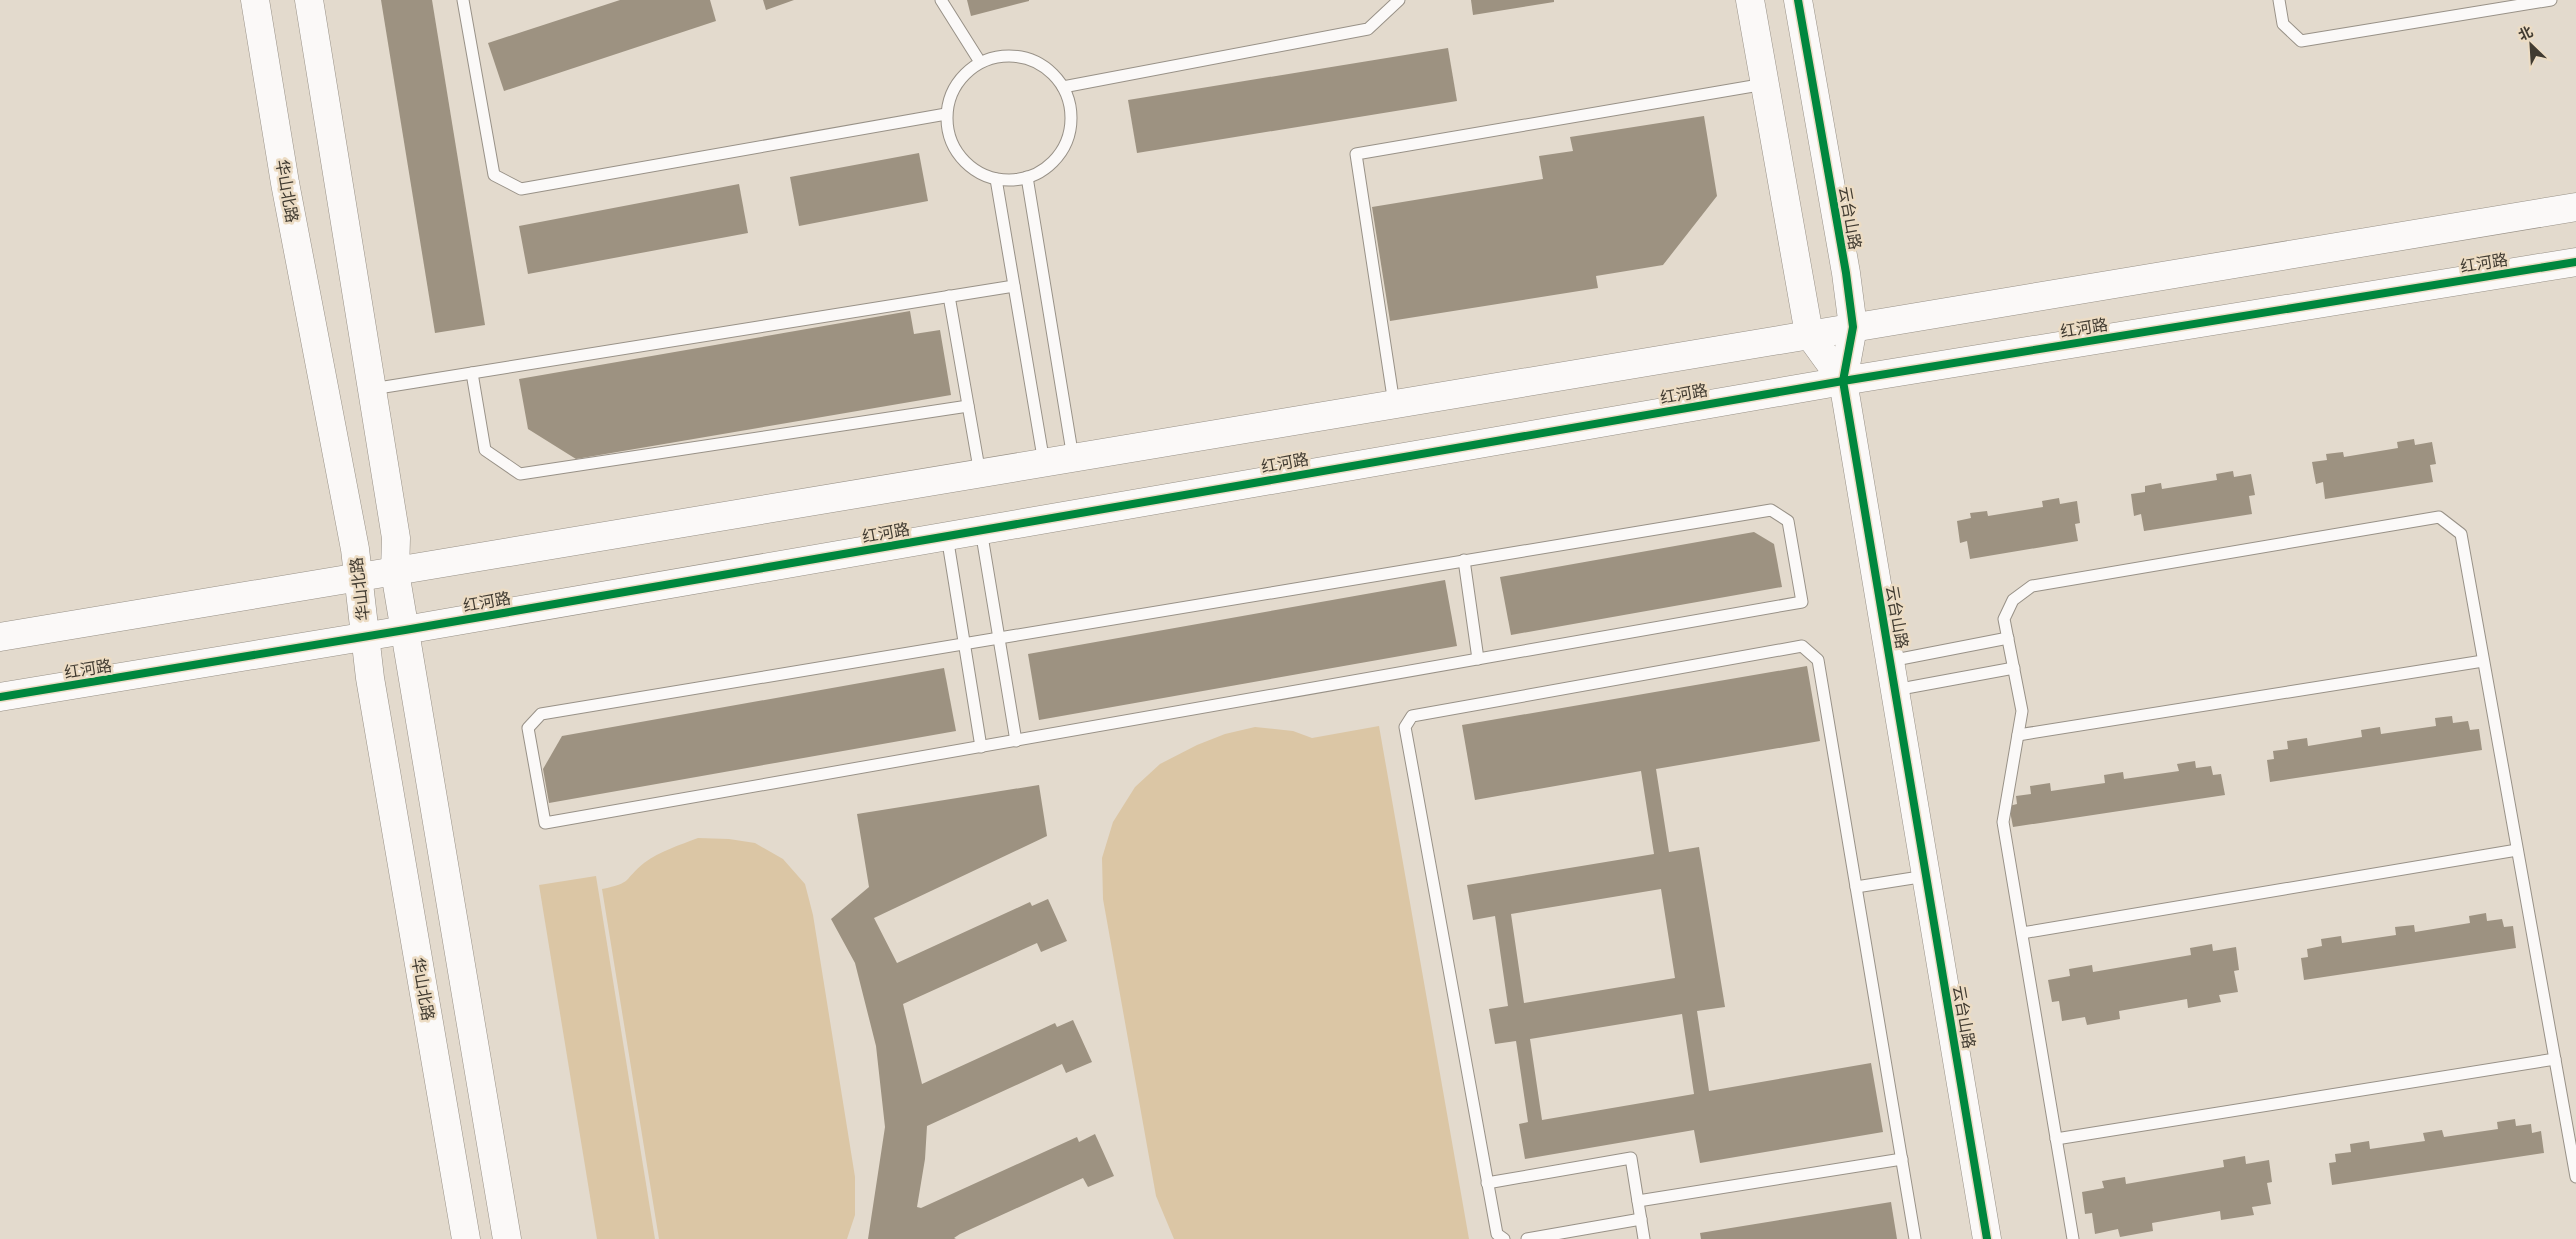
<svg xmlns="http://www.w3.org/2000/svg" width="2576" height="1239" font-family="Poppins,'Noto Sans SC',sans-serif">
  <style>
    .green { fill: #dbc6a5 }
    .building { fill: #9d9281; fill-rule: evenodd }
    .lines { fill: none; stroke-linecap: round; stroke-linejoin: round }
    .lane-casing { stroke: #989187; stroke-width: 13 }
    .secondary-casing { stroke: #989187; stroke-width: 29 }
    .lane { stroke: #fbf9f8; stroke-width: 11 }
    .secondary { stroke: #fbf9f8; stroke-width: 28 }
    .cycleway-casing { stroke: #ecdcc4; stroke-width: 11 }
    .cycleway { stroke: #00873e; stroke-width: 8 }
    .labels { text-anchor: middle; dominant-baseline: central; stroke-width: 5; stroke-linejoin: round; paint-order: stroke }
    .street-label { font-size: 16px; fill: #413b31; stroke: #ecdcc4 }
  </style>
  <rect width="100%" height="100%" fill="#e3dacd"/>
  <g class="green">
    <path d="M1379,726L1469,1239H1174L1156,1196L1103,899L1102,858L1113,822L1135,787L1160,764L1197,745L1225,734L1255,727L1293,731L1312,738Z"/>
    <path d="M698,838L729,839L755,843L783,859L805,884L813,915L855,1177V1215L847,1239H659L602,889C633,883 623,880 644,863C660,851 680,845 698,838Z"/>
    <path d="M596,876L655,1239H597L539,885Z"/>
  </g>
  <g class="building">
    <path d="M381,0H432L485,325L435,333Z"/>
    <path d="M620,0H710L716,21L504,91L488,43Z"/>
    <path d="M763,0H794L766,10Z"/>
    <path d="M967,0H1029V1L971,16Z"/>
    <path d="M1471,0H1554V2L1473,15Z"/>
    <path d="M1448,48L1457,101L1137,153L1128,100Z"/>
    <path d="M1704,116L1717,196L1663,265L1596,276L1598,288L1390,321L1372,207L1543,179L1539,156L1573,151L1570,137Z"/>
    <path d="M919,153L928,201L799,226L790,177Z"/>
    <path d="M739,184L748,233L528,274L519,226Z"/>
    <path d="M910,311L914,334L940,330L951,395L576,459L528,429L519,379Z"/>
    <path d="M2414,439L2415,445L2432,442L2436,464L2430,465L2433,482L2325,499L2323,482L2316,484L2312,462L2327,460L2326,454L2343,452L2344,457L2398,448L2397,442Z"/>
    <path d="M2233,471L2234,477L2251,474L2255,495L2249,496L2252,514L2144,531L2141,514L2134,516L2131,494L2145,492V486L2161,483L2162,489L2217,480L2216,474Z"/>
    <path d="M2059,498L2060,504L2077,501L2080,523L2075,524L2078,541L1970,559L1967,541L1960,543L1957,521L1971,518L1970,513L1987,511L1988,516L2043,507L2042,501Z"/>
    <path d="M1754,532L1774,544L1782,587L1511,635L1500,577Z"/>
    <path d="M1445,580L1457,646L1039,720L1028,654Z"/>
    <path d="M1807,666L1820,741L1656,769L1669,852L1699,847L1725,1007L1697,1011L1709,1091L1871,1063L1883,1132L1700,1163L1694,1130L1525,1159L1519,1124L1528,1122L1516,1041L1495,1044L1489,1009L1508,1006L1495,916L1473,920L1467,885L1654,854L1641,771L1475,800L1462,725ZM1661,889L1675,978L1524,1003L1511,914ZM1682,1014L1694,1094L1542,1120L1530,1039Z"/>
    <path d="M944,668L956,731L549,803L543,769L562,736Z"/>
    <path d="M2452,716L2453,723L2468,721L2470,730L2479,729L2482,750L2270,782L2267,760L2274,759L2273,751L2288,749L2287,741L2307,738L2308,746L2362,737L2361,730L2380,727L2381,734L2436,726L2435,718Z"/>
    <path d="M2195,761L2196,768L2211,766L2213,775L2221,774L2225,795L2013,827L2009,806L2017,804L2016,796L2031,794L2030,786L2050,783L2051,791L2105,783L2104,775L2123,772L2124,779L2179,771L2177,764Z"/>
    <path d="M1039,785L1047,836L874,918L897,963L1030,902L1032,906L1048,899L1067,941L1041,952L1037,943L903,1004L922,1084L1055,1023L1057,1027L1073,1020L1092,1062L1066,1073L1062,1064L927,1126L925,1159L917,1207L921,1208L1077,1137L1079,1142L1095,1134L1114,1176L1088,1187L1083,1178L960,1234L954,1238L956,1239H868L885,1127L876,1046L855,963L831,919L869,887L857,814Z"/>
    <path d="M2486,913L2487,921L2502,919L2504,927L2513,926L2516,948L2304,980L2301,958L2308,957L2307,949L2322,946L2321,939L2341,936L2342,943L2396,935L2395,927L2414,925L2415,932L2470,923L2469,916Z"/>
    <path d="M2212,944L2213,951L2236,947L2239,970L2234,971L2238,992L2219,995L2221,1002L2188,1008L2187,999L2119,1011L2120,1019L2087,1025L2085,1017L2062,1021L2059,1001L2052,1002L2048,980L2070,976L2069,969L2092,965L2093,972L2191,955L2190,948Z"/>
    <path d="M2515,1119L2516,1126L2531,1124L2532,1133L2541,1131L2544,1153L2332,1185L2329,1163L2336,1162L2335,1154L2351,1152L2350,1144L2369,1141L2370,1149L2425,1141L2423,1133L2442,1130L2444,1137L2498,1129L2497,1122Z"/>
    <path d="M2245,1156L2246,1164L2269,1160L2272,1182L2267,1183L2271,1204L2252,1207L2254,1215L2221,1220L2220,1211L2152,1223L2153,1231L2120,1237L2118,1229L2095,1234L2092,1213L2085,1214L2082,1192L2104,1188L2102,1181L2125,1177L2126,1184L2224,1167L2223,1160Z"/>
    <path d="M1891,1202L1897,1239H1701L1700,1233Z"/>
  </g>
  <g class="lines">
    <g class="lane-casing">
      <g id="lane">
        <path d="M463,0L494,175L521,189L946,114"/>
        <path d="M941,0L980,62"/>
        <path d="M2279,0L2283,24L2301,41L2551,0"/>
        <circle cx="1009" cy="118" r="62"/>
        <path d="M1063,87L1368,29L1399,0"/>
        <path d="M1027,177L1073,458"/>
        <path d="M996,179L1044,463"/>
        <path d="M949,296L980,474"/>
        <path d="M472,373L485,450L520,474L968,406"/>
        <path d="M372,389L1014,286"/>
        <path d="M1394,404L1356,154L1765,84"/>
        <path d="M1771,510L1788,521L1802,602L545,823L528,728L541,714Z"/>
        <path d="M981,530L1016,741"/>
        <path d="M947,536L981,747"/>
        <path d="M1464,560L1478,659"/>
        <path d="M1890,661L2008,638"/>
        <path d="M1895,690L2014,668"/>
        <path d="M2018,735L2483,661"/>
        <path d="M1856,887L1926,876"/>
        <path d="M2022,933L2517,850"/>
        <path d="M2056,1139L2555,1059"/>
        <path d="M1487,1183L1631,1158L1644,1239"/>
        <path d="M1638,1201L1902,1159"/>
        <path d="M1504,1239L1497,1234L1405,727L1412,716L1802,646L1818,660L1915,1239"/>
        <path d="M1527,1239L1641,1219"/>
        <path d="M2073,1239L2003,822L2022,711L2004,619L2013,600L2032,586L2439,517L2461,534L2576,1177"/>
      </g>
    </g>
    <g class="secondary-casing">
      <g id="secondary">
        <path d="M255,0L285,183L355,549L370,678L466,1239"/>
        <path d="M309,0L396,538L395,572L507,1239"/>
        <path d="M1750,0L1809,334L1843,381"/>
        <path d="M1798,0L1846,273L1853,327L1843,381L1987,1239"/>
        <path d="M0,637L2576,207"/>
        <path d="M0,697L405,630L1843,381L2576,262"/>
      </g>
    </g>
    <use href="#lane" class="lane"/>
    <use href="#secondary" class="secondary"/>
    <g class="cycleway-casing">
      <g id="cycleway">
        <path d="M1798,0L1846,273L1853,327L1843,381L1987,1239"/>
        <path d="M0,697L405,630L1843,381L2576,262"/>
      </g>
    </g>
    <use href="#cycleway" class="cycleway"/>
  </g>
  <g class="labels">
    <g class="street-label">
      <text transform="translate(287 191) rotate(80)">华山北路</text>
      <text transform="translate(1850 218) rotate(80)">云台山路</text>
      <text transform="translate(2484 263) rotate(-9)">红河路</text>
      <text transform="translate(2084 328) rotate(-9)">红河路</text>
      <text transform="translate(1684 394) rotate(-10)">红河路</text>
      <text transform="translate(1285 463) rotate(-10)">红河路</text>
      <text transform="translate(886 533) rotate(-10)">红河路</text>
      <text transform="translate(360 589) rotate(-97)">华山北路</text>
      <text transform="translate(487 602) rotate(-10)">红河路</text>
      <text transform="translate(1897 617) rotate(80)">云台山路</text>
      <text transform="translate(88 669) rotate(-9)">红河路</text>
      <text transform="translate(423 989) rotate(80)">华山北路</text>
      <text transform="translate(1964 1017) rotate(80)">云台山路</text>
    </g>
  </g>
  <g transform="translate(2531 45) rotate(335)" stroke="#ecdcc4" stroke-width="4" paint-order="stroke">
  <path d="M0-4L9 19L0 12L-9 19Z" fill="#413b31"/>
  <text y="-8" font-size="14" font-weight="bold" text-anchor="middle" fill="#413b31">北</text>
  </g>
</svg>
